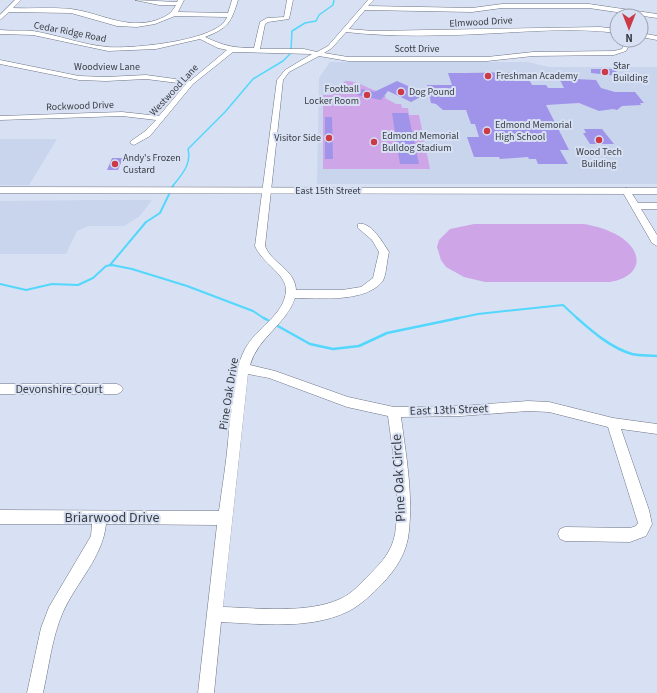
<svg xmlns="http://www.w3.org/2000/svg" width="657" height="693" font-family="'Source Sans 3',sans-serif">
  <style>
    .built { fill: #c9d4ed }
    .green { fill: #cea5e7 }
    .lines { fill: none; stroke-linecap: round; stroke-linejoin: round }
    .stream-far2 { stroke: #53d7fc; stroke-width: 1.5 }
    .stream-far1 { stroke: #53d7fc; stroke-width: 2 }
    .stream { stroke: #53d7fc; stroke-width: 2.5 }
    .building { fill: #a094ea }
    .minor-casing { stroke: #6c7484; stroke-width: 1 }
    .major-casing { stroke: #6c7484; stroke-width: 1 }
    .minor { fill: #fff; fill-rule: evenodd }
    .major { fill: #fff; fill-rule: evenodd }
    .poi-dot { fill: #cb3b47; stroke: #d8e1f3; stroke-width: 1.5 }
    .labels { text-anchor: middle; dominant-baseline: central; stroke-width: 4; stroke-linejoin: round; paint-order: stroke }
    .far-street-label { font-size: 10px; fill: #393d44; stroke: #d8e1f3 }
    .far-poi-label { font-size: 10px; fill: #393d44; stroke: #d8e1f3; text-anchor: start }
    .street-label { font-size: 12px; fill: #393d44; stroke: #d8e1f3 }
    .near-street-label { font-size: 14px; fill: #393d44; stroke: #d8e1f3 }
  </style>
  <rect width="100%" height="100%" fill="#d8e1f3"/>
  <g class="built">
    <path d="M330,62H528L549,67H657V184H317L319,78Z"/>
    <path d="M0,139H57L29,185H0Z"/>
    <path d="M97,200H152L140,216L124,226H88L77,231L66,254H0V201Z"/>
  </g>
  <g class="green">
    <path d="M345,81C357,80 370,90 383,93L382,95L386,96L385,98L396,104H401L402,108H408L409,115H419L430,169H323V95H332Z"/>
    <path d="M474,224H584C596,226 609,230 619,236C646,253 641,277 610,282H485L464,277L446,267L441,260L437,247L439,240L450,229Z"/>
  </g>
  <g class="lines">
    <g class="stream-far2">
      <path d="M291,50L292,31L305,23L316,21L319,15L333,5L334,0"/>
      <path d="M172,187C181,175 192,165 188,149L225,112L253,79L283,61L291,53"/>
    </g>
    <g class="stream-far1">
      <path d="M110,265L146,222L160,213L173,186"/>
      <path d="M0,284L26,290L52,284L78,285L93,278L106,266L112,265L132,269L187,286L253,311L265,319"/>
      <path d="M454,319L478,314L563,305L578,319"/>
    </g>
    <g class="stream">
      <path d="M264,318L271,322"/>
      <path d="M577,318C593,332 611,348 632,354C640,356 649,355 657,356"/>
      <path d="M276,325L310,344L333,349L359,346L387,333L459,318"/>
    </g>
  </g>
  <g class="building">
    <path d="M591,69H615L619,76L591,73Z"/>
    <path d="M466,73L525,72L532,85H546L548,88H564L560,80L576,79L596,80L601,88L615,92H635L644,103H640L641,105L622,106L617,110L613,109L599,111L579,103L546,105L569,150H560L568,164H538L536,159H529L528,157L500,159L499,157H474L467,137H479L475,124H471L466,110H443L436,104L431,103L427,85H452L448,73Z"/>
    <path d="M397,81L426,94L411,102L388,91L381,100L357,95L362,89L374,92Z"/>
    <path d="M392,113H408L419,164H400Z"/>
    <path d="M325,117H332L333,159H325Z"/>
    <path d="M584,129H602L614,144H590L583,133H586Z"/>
    <path d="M112,158H123L118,170H107Z"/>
  </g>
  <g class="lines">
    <g class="minor-casing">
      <g id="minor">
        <path d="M15,0H21L13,8C32,9 52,7 71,9C101,13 126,30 157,20C167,16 171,14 176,5H159L135,0L177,2L178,0H184L178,12L228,13L232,0H238C231,23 228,28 205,37C224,46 234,48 254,48L260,22L267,18L284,17L287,0H293L289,19L268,22L265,24L260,49H304L317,52L328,46L368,0H374L368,6L472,8L502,4H589L657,14V18L589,8H502L472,12L365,10L349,29L373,31L600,27L617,29V33C572,27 526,32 480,34C436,36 390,37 346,32L332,48L324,53L348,57H487L533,52L614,51L622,49L626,40H632L626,51L614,55L533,56L487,61H348L319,56L289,72L283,80L265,246C272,264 295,269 296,290H342L361,287L373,278L379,252L372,240L358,228V224C371,221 383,243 389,252C387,259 386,278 382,282C364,303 319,298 295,298C286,325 258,337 250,365L275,371L348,397L394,407L461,406L528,401L549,402L613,418L657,424V434L621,429L649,510L652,524L646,536L630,542L565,541L560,539L558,534L560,529L565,527L630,528L636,526L638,523L608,427L549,412L528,411L461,416L401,417C406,455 413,493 409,531C407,553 396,569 382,584C372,594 362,604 349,611C311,630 262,624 221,622L214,693H198L217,525L106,524C103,557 76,583 63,612C52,637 49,666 43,693H27L41,628L49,607L91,536L92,524H0V510L219,511C222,488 226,465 228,442C231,411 231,376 245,349C256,328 285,315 286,290C286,274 262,263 255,246L277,80L285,70L312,54L233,52L193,84L150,136L134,145L130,143L131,141L144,132L156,120L122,116L0,120V116L122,112L159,116L186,84L146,79L106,81L79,80L0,64V60L79,76L106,77L146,75L190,81L227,50L218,48L200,39L156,49L108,51L33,35L0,34V30C11,31 23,30 33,31C58,35 83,45 108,47C130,49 220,41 227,17L175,16L155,24L137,27L117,26L71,13L9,12L0,20V15ZM248,374L269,378L347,407L388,416C393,454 401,495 395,534C392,551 382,562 370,574C361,583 352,594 340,599C307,614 258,608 223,607Z"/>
        <path d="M641,33L657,36V40L641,37Z"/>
        <path d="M626,188L629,189L638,203H657V209H641L657,235V246L652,243L622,191Z"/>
        <path d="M0,384H117L121,386L123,389L121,392L117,394H0Z"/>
      </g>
    </g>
    <g class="major-casing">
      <path id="major" d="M0,187L657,188V194L0,193Z"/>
    </g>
    <use href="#minor" class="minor"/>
    <use href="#major" class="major"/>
  </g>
  <g class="poi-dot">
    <circle cx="605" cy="72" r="4"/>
    <circle cx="488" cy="76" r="4"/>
    <circle cx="401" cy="92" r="4"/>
    <circle cx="367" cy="95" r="4"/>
    <circle cx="487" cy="131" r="4"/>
    <circle cx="329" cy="138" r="4"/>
    <circle cx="599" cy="140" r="4"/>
    <circle cx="374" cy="142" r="4"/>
    <circle cx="115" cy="164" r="4"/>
  </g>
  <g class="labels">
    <g class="far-street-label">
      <text transform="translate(481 22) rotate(-3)">Elmwood Drive</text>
      <text transform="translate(70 32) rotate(11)">Cedar Ridge Road</text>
      <text x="417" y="49">Scott Drive</text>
      <text x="107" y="67">Woodview Lane</text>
      <text transform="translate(174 90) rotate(-47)">Westwood Lane</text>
      <text transform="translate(80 106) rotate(-2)">Rockwood Drive</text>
      <text x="328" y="191">East 15th Street</text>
    </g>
    <g class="far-poi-label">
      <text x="613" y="66">Star<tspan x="613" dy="12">Building</tspan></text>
      <text x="496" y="76">Freshman Academy</text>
      <text x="359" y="89" text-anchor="end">Football<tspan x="359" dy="12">Locker Room</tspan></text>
      <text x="409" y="92">Dog Pound</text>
      <text x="495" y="125">Edmond Memorial<tspan x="495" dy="12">High School</tspan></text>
      <text x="382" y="136">Edmond Memorial<tspan x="382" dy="12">Bulldog Stadium</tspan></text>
      <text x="321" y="138" text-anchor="end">Visitor Side</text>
      <text x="599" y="152" text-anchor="middle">Wood Tech<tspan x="599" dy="12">Building</tspan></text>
      <text x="123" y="158">Andy's Frozen<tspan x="123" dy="12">Custard</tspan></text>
    </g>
    <g class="street-label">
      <text x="59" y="389">Devonshire Court</text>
      <text transform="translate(229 394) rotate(-81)">Pine Oak Drive</text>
      <text transform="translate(449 410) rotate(-2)">East 13th Street</text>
    </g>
    <g class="near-street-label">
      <text transform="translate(399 478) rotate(-93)">Pine Oak Circle</text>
      <text x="112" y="518">Briarwood Drive</text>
    </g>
  </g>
  <g transform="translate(629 28) rotate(180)"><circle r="19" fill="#d8e1f3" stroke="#989fad"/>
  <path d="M0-3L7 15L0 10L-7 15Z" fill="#cb3b47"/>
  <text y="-6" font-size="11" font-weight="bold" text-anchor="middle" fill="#393d44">N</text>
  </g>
</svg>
